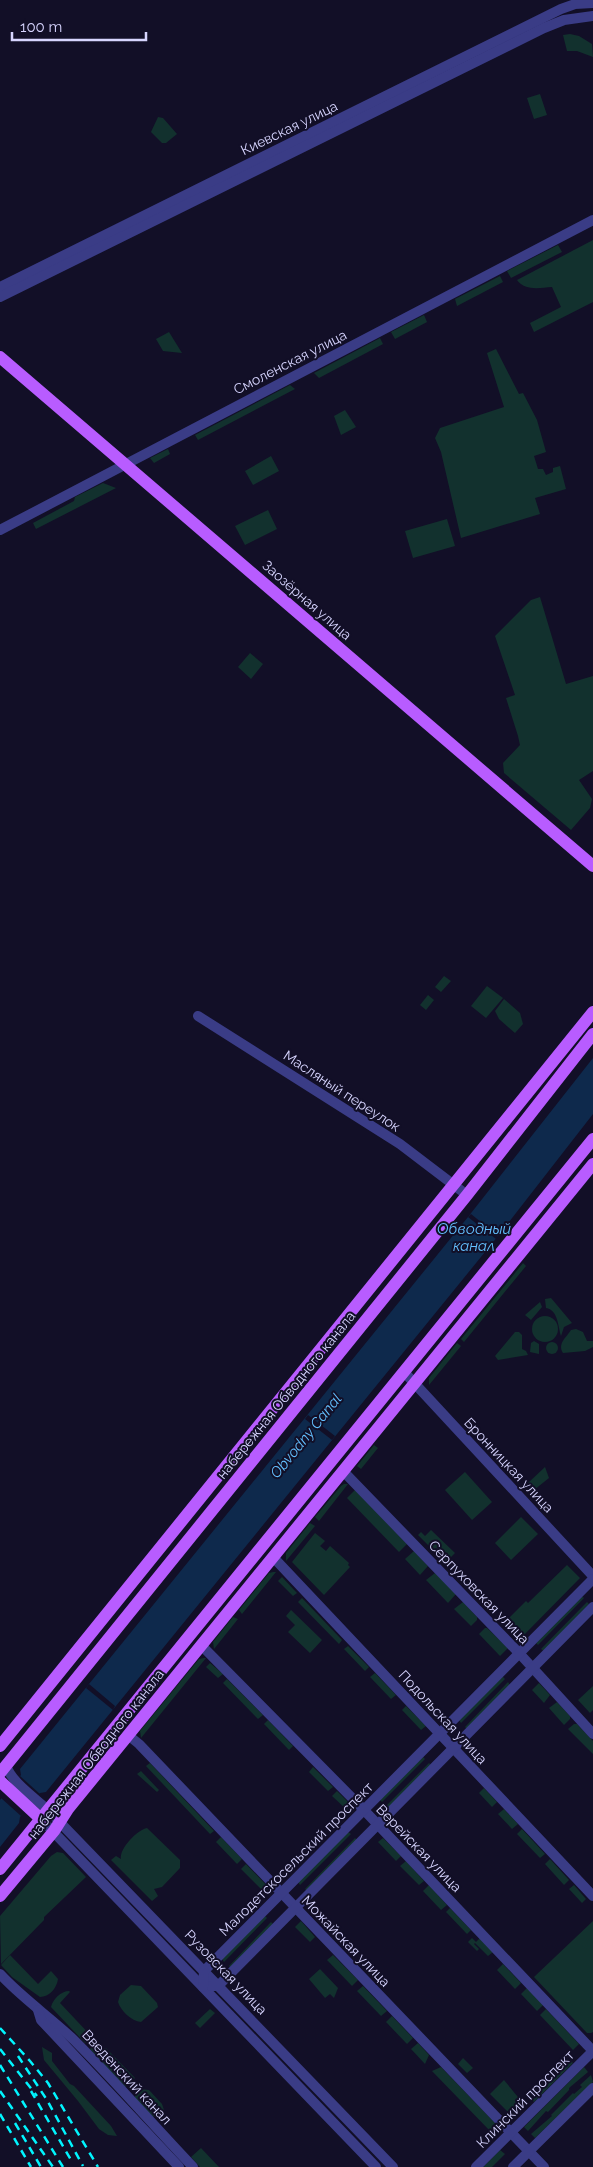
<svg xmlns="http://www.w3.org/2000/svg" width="593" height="2167" font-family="Raleway,sans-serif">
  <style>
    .green { fill: #12312e }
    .water { fill: #0e294c }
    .pier { fill: #120f27 }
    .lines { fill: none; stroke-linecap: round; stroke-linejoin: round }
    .minor { stroke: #3a3c86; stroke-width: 10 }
    .major { stroke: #b85cff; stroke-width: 12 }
    .rail { stroke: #01f5ff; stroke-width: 2.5; stroke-dasharray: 8 6; stroke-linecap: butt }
    .labels { text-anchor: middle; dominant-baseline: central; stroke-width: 4; stroke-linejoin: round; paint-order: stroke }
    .street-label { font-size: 14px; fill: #d7d5ff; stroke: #120f27 }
    .water-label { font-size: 15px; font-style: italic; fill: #63c0ff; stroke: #120f27 }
  </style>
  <rect width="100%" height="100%" fill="#120f27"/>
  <g class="green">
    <path d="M570,34L579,36L592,44L593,57L577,51H567L563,35Z"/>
    <path d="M540,94L547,115L534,119L527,98Z"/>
    <path d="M158,117L163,118L177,134L166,143H162L151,132Z"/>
    <path d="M593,240V302L534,332L530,323L561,307L552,287C539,288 525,291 517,280Z"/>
    <path d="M558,245L562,252L511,278L507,271Z"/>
    <path d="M500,276L503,282L457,306L455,299Z"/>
    <path d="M424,315L427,322L395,339L391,332Z"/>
    <path d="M169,332L182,353L163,351L156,339Z"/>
    <path d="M380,338L383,344L319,378L314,373Z"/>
    <path d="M496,349L519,394L523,393L537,420L546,452L534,456L538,469H543L546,475L553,472V468L560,466L566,489L535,498L540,514L461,538L441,452L435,438L440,428L504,407L487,353Z"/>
    <path d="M290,385L295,389L198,440L195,435Z"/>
    <path d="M345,410L356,427L341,435L334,416Z"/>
    <path d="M168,449L170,454L154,463L150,458Z"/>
    <path d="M271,456L279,471L253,485L245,471Z"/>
    <path d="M103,483L116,488L36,529L33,523L74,501L75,497Z"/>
    <path d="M268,510L277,529L245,545L235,526Z"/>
    <path d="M447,519L455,546L413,558L405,531Z"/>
    <path d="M540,597L566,684L593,676V771L579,780L592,799L590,808L571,830L504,773L503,763L520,745L518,736L506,698L515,695L495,636L531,600Z"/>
    <path d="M250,653L263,664L251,679L238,667Z"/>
    <path d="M444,976L451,981L441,992L435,987Z"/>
    <path d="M487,986L503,998L486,1018L471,1006Z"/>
    <path d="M428,995L434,1000L426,1010L420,1005Z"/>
    <path d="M504,999L520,1013L523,1024L515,1033L499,1019L495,1011Z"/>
    <path d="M523,1263L526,1266L464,1342L461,1339Z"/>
    <path d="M551,1298L572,1323L564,1327L561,1336C558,1326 558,1310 546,1308L545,1299Z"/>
    <path d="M540,1302L542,1307L531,1320L525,1315Z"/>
    <circle cx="545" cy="1329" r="13"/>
    <path d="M576,1329L583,1332L587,1341H593V1347L585,1351L563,1353C557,1343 567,1337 571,1330Z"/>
    <path d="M515,1332H519L522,1335V1349L526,1351L528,1355L498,1360L495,1356Z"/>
    <path d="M534,1341L539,1344V1354L530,1352L531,1343Z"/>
    <circle cx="552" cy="1348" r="6"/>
    <path d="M457,1343L461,1346L429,1385V1378Z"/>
    <path d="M374,1445L378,1448L361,1469L357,1466Z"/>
    <path d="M545,1467L549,1478L534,1490L528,1483Z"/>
    <path d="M465,1472L492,1502L472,1520L445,1490Z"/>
    <path d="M344,1484H348L319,1521L315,1517L341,1486Z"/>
    <path d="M355,1490L407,1544L399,1552L347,1498Z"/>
    <path d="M521,1517L538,1534L511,1560L495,1543Z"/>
    <path d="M310,1523L315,1526L286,1561V1553Z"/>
    <path d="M431,1530L455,1553L448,1560L451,1564L449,1566L418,1535L421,1532L425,1536Z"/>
    <path d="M315,1533L325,1541L320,1546L326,1551L330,1546L349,1563L348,1565L350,1567L324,1595L292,1562Z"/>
    <path d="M414,1551L428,1566L420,1575L405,1559Z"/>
    <path d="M567,1565L580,1578L520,1639L504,1623L526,1601L528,1603Z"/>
    <path d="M273,1572H276L242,1614L239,1610L269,1573Z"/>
    <path d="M435,1573L456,1594L448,1603L426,1580Z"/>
    <path d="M282,1577L297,1593L293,1596L278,1581Z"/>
    <path d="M581,1596L584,1598L538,1645L536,1643Z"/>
    <path d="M302,1598L342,1640L339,1644L298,1602Z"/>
    <path d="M463,1602L477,1617V1620L471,1626L454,1609Z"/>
    <path d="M587,1602L589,1604L544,1651L541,1649Z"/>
    <path d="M291,1610L322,1640L310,1653L288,1632L295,1625L286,1616Z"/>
    <path d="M233,1617L238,1619L214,1649L213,1642Z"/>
    <path d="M485,1628H487L508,1648L500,1656L479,1634Z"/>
    <path d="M348,1646L369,1667L365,1671L344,1649Z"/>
    <path d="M204,1658H206L141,1738L140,1731L199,1659Z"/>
    <path d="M210,1663L223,1674L218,1678L206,1667Z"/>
    <path d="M375,1673L396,1695L391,1699L370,1677Z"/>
    <path d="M502,1676L505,1679L461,1723L459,1720Z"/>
    <path d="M227,1679L263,1715L258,1719L223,1683Z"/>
    <path d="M508,1682L510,1685L467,1729L465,1727Z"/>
    <path d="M539,1683L550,1695L544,1703L532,1690Z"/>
    <path d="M593,1686V1710L590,1713L578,1700Z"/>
    <path d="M557,1702L570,1716V1719L564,1725L549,1708Z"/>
    <path d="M406,1706L426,1726L421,1730L402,1710Z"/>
    <path d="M268,1720L293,1746L289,1750L264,1724Z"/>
    <path d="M574,1724H577L593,1741V1754L568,1729Z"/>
    <path d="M423,1757L425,1759L382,1802L380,1800Z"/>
    <path d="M150,1763L214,1831L210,1834L146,1766Z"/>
    <path d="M429,1763L431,1765L388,1808L386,1806Z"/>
    <path d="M313,1767L333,1787L328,1791L309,1772Z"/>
    <path d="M141,1771L159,1790L157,1792L137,1774Z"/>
    <path d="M484,1788L497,1802L492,1807L479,1793Z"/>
    <path d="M337,1791L351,1805L347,1810L332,1796Z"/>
    <path d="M504,1809L518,1824L512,1829L498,1814Z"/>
    <path d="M147,1828L180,1860V1868L162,1887L154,1889L158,1896L152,1901L111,1860L116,1856L121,1859C119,1849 137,1830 147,1828Z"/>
    <path d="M522,1829L545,1854L540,1858L517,1834Z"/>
    <path d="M348,1832L351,1834L300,1885L298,1882Z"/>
    <path d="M221,1837L242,1859L237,1864L216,1842Z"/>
    <path d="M355,1838L357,1840L307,1891L305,1889Z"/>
    <path d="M383,1838L401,1856L396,1861L378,1842Z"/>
    <path d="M57,1852L63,1853L86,1877L44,1917V1920L1,1964L0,1916L51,1856Z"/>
    <path d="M550,1859L569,1880L564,1885L545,1864Z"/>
    <path d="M406,1861L424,1881L419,1885L400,1866Z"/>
    <path d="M246,1864L269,1888L264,1892L241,1869Z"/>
    <path d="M429,1885L447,1905L441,1910L423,1891Z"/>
    <path d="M574,1885L586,1899L582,1903L569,1889Z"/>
    <path d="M450,1908L471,1930L467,1934L446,1912Z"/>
    <path d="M265,1916L267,1918L224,1962L222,1959Z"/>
    <path d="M301,1921L315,1937L310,1942L295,1927Z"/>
    <path d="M593,1921V2032L591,2033H587L534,1977Z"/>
    <path d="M271,1922L274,1925L231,1969L229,1966Z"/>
    <path d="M472,1938L476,1942L480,1938L493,1952L488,1956L475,1943L474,1944L479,1949L477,1951L468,1942Z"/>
    <path d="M10,1955L38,1984L51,1971L58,1979C57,1988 49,1997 40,1997L12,1977L1,1965Z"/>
    <path d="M333,1955L358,1980L352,1986L327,1960Z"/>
    <path d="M503,1964L521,1983L515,1989L497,1970Z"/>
    <path d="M320,1969L338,1988L334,1998L330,1994L325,1998L309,1979Z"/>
    <path d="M131,1985L141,1986L157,2003L158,2007L141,2022C131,2021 121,2011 118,2002L120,1995Z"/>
    <path d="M363,1986L387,2011L381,2016L357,1991Z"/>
    <path d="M527,1988L543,2005L537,2011L521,1994Z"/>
    <path d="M69,1991L70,1992L60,2003L92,2037L85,2043L51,2007C53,1999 61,1991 69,1991Z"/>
    <path d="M210,2009L215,2013L200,2028L195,2023Z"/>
    <path d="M546,2009L579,2044L573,2050L540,2015Z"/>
    <path d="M392,2016L413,2038L407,2044L386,2022Z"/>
    <path d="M418,2043L429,2055L425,2064L411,2049Z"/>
    <path d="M95,2044L99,2048H106L135,2078L125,2087L90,2049Z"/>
    <path d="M42,2047L52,2053V2061L70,2084L74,2086L111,2126L117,2136L108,2135L99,2129L78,2101L44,2060Z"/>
    <path d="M463,2058L473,2068L467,2073L458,2064Z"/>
    <path d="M571,2061L573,2063L534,2102L532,2100Z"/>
    <path d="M441,2067L498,2126L492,2133L432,2071Z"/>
    <path d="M584,2067L588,2072L569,2088V2090L548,2112L546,2111L528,2131L524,2127Z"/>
    <path d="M591,2075L593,2082L535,2138L531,2134L552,2116L551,2115L573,2093L574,2094L582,2087L580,2085Z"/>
    <path d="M504,2080L522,2102L510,2114L490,2094Z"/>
    <path d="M139,2089L149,2090L162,2104L164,2110L155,2117L152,2116L135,2098V2093Z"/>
    <path d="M201,2148L219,2167H200L191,2157Z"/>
    <path d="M500,2150L505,2154L492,2167H483Z"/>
  </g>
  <path class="water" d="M593,1058V1114L498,1236L46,1792L40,1793L20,1817L19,1823L0,1847V1800L21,1775L20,1769L468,1217Z"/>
  <g class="pier">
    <path d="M471,1214L498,1236L496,1239L468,1217Z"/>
    <path d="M308,1415L335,1436L332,1440L305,1419Z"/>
    <path d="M89,1684L115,1706L113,1710L86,1688Z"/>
    <path d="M20,1776L40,1794L21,1816L1,1798Z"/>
  </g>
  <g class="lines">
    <g class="minor">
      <path d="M0,287L561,9L575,4L593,3"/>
      <path d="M0,297L544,28L564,20L593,16"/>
      <path d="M0,530L593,220"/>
      <path d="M198,1016L400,1144L467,1195"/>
      <path d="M405,1373L593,1576"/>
      <path d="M343,1471L519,1653L593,1734"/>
      <path d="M273,1557L593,1896"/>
      <path d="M201,1645L363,1809L593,2051"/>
      <path d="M128,1735L139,1744L544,2167"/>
      <path d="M6,1765C10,1781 36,1799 48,1810L393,2167"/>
      <path d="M41,1819L376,2167"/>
      <path d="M0,1974C23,1999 50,2017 74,2040C115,2081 153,2125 193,2167"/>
      <path d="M211,1986H218L593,1607"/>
      <path d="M203,1987L204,1971L593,1579"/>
      <path d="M38,2010L41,2020L179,2167"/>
      <path d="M476,2167L593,2051"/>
      <path d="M513,2167L593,2088"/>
    </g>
    <g class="major">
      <path d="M0,357L593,866"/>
      <path d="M0,1746L593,1012"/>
      <path d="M0,1773L467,1195L593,1034"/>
      <path d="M0,1781L41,1819"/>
      <path d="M0,1869L593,1139"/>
      <path d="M0,1896L54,1831L68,1809L593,1164"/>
    </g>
    <g class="rail">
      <path d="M0,2028L30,2061L48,2083L98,2167"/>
      <path d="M0,2049L37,2096"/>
      <path d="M18,2056L47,2100L83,2166"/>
      <path d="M0,2065L63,2167"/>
      <path d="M0,2091L53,2167"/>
      <path d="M31,2091L71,2160"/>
      <path d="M0,2114L31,2167"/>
      <path d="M15,2123L41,2167"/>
    </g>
  </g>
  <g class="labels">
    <g class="street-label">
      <text transform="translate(289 128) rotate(-26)">Киевская улица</text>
      <text transform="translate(290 362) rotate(-27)">Смоленская улица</text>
      <text transform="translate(307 600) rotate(41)">Заозёрная улица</text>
      <text transform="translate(342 1091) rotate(33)">Масляный переулок</text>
      <text transform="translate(286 1395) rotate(-51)">набережная Обводного канала</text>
      <text transform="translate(509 1465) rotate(47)">Бронницкая улица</text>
      <text transform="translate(479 1592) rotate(46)">Серпуховская улица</text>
      <text transform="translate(443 1717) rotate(47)">Подольская улица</text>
      <text transform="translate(96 1754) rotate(-52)">набережная Обводного канала</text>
      <text transform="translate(419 1848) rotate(46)">Верейская улица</text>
      <text transform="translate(296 1859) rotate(-45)">Малодетскосельский проспект</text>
      <text transform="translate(346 1941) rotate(46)">Можайская улица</text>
      <text transform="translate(226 1972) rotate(46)">Рузовская улица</text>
      <text transform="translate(127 2077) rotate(47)">Введенский канал</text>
      <text transform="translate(525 2099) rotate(-45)">Клинский проспект</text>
    </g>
    <g class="water-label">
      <text x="474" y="1229">Обводный<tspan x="474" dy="17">канал</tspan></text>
      <text transform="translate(306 1436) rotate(-51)">Obvodny Canal</text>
    </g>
  </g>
  <path d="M12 32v8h134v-8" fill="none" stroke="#d7d5ff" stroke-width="2.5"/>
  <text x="20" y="32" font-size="15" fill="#d7d5ff" stroke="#120f27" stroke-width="4" paint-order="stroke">100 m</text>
</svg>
